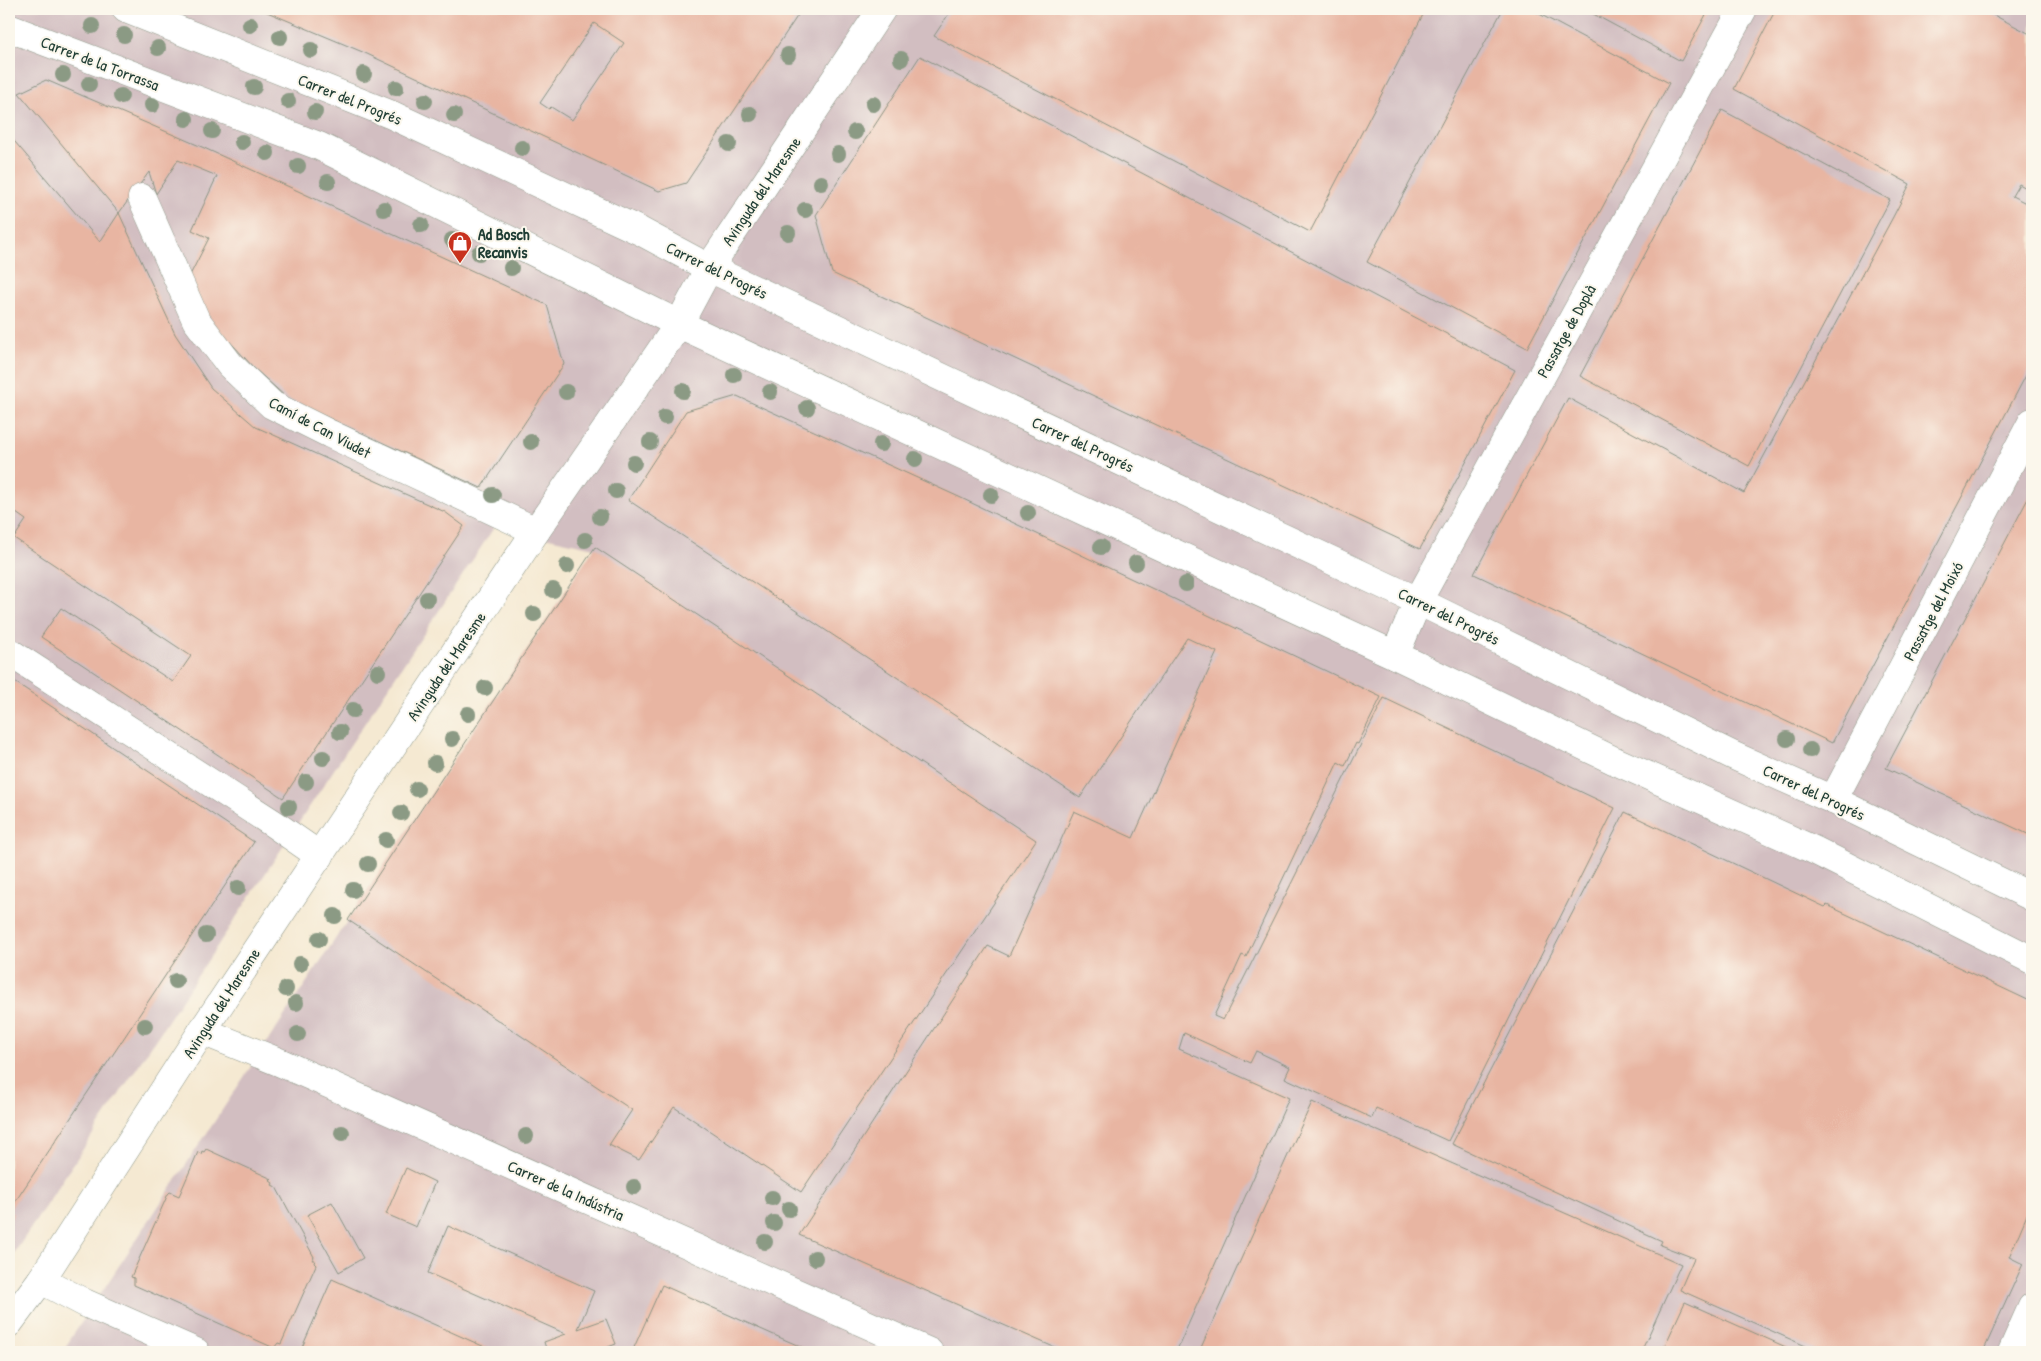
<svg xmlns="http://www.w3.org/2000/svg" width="2041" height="1361" font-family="'Patrick Hand',sans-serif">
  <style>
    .industrial { fill: #d2bec1 }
    .building { fill: #e8b5a2; fill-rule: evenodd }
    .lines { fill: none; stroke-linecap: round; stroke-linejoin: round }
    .minor-casing { stroke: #8a9383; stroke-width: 29 }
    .minor { stroke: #fff; stroke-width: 28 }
    .tree { fill: #8b9a84 }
    .labels { text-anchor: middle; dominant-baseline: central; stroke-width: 4; stroke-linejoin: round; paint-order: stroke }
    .street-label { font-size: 16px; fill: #1f3d34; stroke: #fbf7ec }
    .poi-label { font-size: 16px; font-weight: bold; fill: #1f3d34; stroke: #fbf7ec; text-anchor: start }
  </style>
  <rect width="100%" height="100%" fill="#fbf7ec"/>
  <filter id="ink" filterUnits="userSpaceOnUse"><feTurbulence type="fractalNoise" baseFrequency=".02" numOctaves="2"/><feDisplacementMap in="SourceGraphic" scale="10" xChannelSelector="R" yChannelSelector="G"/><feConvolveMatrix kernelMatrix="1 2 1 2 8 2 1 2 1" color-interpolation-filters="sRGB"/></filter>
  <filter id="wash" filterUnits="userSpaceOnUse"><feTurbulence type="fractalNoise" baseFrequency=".0096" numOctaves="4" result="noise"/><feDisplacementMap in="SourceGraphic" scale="20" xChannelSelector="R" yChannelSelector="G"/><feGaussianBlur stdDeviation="1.12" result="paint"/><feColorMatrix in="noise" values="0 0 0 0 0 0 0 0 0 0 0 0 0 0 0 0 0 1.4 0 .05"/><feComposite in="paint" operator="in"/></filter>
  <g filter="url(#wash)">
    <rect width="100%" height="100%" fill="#f5e9d2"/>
    <path class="industrial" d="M9,9H2032V1352H62L594,548L495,526L9,1261Z"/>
    <g id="blocks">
      <g class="building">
        <path d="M260,9H802L686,183L659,191L365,53ZM594,23L624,43L572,120L551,107L549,109L540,103Z"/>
        <path d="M952,9H1426L1310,232L934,36Z"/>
        <path d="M1503,9H1530L1669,83L1527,348L1367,262Z"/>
        <path d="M1584,9H1709L1681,61Z"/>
        <path d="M1776,9H1982L2032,35V191L2019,184L2012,196L2032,206V364L1832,743L1474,574L1568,398L1744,493L1893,217L1910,184L1734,89Z"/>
        <path d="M920,56L1515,370L1420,549L832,273L816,215Z"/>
        <path d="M46,80L202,147L547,305L564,364L481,488L288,399L254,368L213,323L187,281L209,238L192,230L217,176L178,160L156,194L149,172L119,213L175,334L211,388L256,427L445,512L464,526L283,798L41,637L61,608L173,682L191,656L14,538L26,520L9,508V135L100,242L119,213L19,93Z"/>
        <path d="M1722,110L1890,200L1749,466L1580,376Z"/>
        <path d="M737,396L959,497L1381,697L1358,744L1356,743L1345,766L1338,762L1246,957L1242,955L1214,1016L1223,1020L1384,698L1615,808L1448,1141L1376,1108L1372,1118L1285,1078L1290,1067L1256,1051L1250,1063L1184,1033L1179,1049L1289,1098L1176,1352H1065L799,1235L988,946L1009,956L1074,811L1133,838L1217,652L1187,638L1080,798L628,500L686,411Z"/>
        <path d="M2032,491V836L1886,768Z"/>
        <path d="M595,547L1036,840L801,1192L674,1107L639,1160L609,1145L632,1110L348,920Z"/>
        <path d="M9,678L254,842L9,1211L14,1214L9,1221Z"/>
        <path d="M1625,812L1825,907L1827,905L2032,1002V1203L2009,1257L2023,1264L1983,1352H1819L1680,1290L1694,1258L1660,1245L1662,1241L1452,1144Z"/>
        <path d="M1312,1102L1681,1264L1641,1352H1199Z"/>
        <path d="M206,1149L272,1179L270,1181L273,1183L272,1185L276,1187L314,1257L312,1260H315L314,1263L316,1265L281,1344L278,1343L274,1348L134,1285V1278L131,1277L168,1194L170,1192L179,1196L198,1152L201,1154L202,1151L204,1152Z"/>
        <path d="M406,1168L435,1182L416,1227L386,1214Z"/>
        <path d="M332,1202L363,1258L339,1272L307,1215Z"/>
        <path d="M448,1226L594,1291L578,1329L606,1319L616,1344L608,1347L610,1352H547L544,1342L566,1334L428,1273Z"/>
        <path d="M332,1279L496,1352H300Z"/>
        <path d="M662,1285L774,1335L813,1352H632Z"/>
        <path d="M1685,1302L1797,1352H1662Z"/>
      </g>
    </g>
  </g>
  <g filter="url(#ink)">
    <use href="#blocks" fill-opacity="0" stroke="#8a9383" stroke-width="1"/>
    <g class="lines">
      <g class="minor-casing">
        <g id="minor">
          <path d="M126,9L392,115L640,231L709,268L1418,601L1732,755L1833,800L2032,897"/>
          <path d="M9,28L319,146L679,324L1395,655L1613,760L1814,850L2032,960"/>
          <path d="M142,198L196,320L230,365L272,405L330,434L536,531"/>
          <path d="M9,652L274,824L320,856"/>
          <path d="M1395,655L1418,601L1743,9"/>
          <path d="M1833,800L2032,422"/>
          <path d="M202,1031L279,1062L929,1352"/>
          <path d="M41,1280L85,1303L196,1352"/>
          <path d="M9,1323L41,1280L202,1031L536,531L679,324L709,268L882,9"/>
          <path d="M2012,1352L2032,1307"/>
        </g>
      </g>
      <use href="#minor" class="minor"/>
    </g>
    <g class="tree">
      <circle cx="250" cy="25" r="8"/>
      <circle cx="92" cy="26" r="8"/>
      <circle cx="124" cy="35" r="8"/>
      <circle cx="280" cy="37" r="8"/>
      <circle cx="158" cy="48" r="8"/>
      <circle cx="311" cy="50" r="8"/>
      <circle cx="788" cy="55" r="8"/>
      <circle cx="901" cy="59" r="8"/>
      <circle cx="364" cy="74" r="8"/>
      <circle cx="63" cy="75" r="8"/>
      <circle cx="89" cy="84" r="8"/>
      <circle cx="254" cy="87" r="8"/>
      <circle cx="396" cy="88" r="8"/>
      <circle cx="121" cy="96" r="8"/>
      <circle cx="288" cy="101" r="8"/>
      <circle cx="425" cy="101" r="8"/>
      <circle cx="873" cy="104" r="8"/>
      <circle cx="152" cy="105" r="8"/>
      <circle cx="315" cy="112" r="8"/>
      <circle cx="750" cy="114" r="8"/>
      <circle cx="454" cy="115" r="8"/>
      <circle cx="186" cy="119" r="8"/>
      <circle cx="212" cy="131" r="8"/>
      <circle cx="855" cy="132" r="8"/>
      <circle cx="242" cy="142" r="8"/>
      <circle cx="729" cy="144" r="8"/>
      <circle cx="522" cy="148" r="8"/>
      <circle cx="267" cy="153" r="8"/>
      <circle cx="838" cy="154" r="8"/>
      <circle cx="298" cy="166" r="8"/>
      <circle cx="328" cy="182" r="8"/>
      <circle cx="821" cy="183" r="8"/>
      <circle cx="384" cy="209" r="8"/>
      <circle cx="805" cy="210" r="8"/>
      <circle cx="421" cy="225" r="8"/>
      <circle cx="788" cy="233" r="8"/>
      <circle cx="452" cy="240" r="8"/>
      <circle cx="479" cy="253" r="8"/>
      <circle cx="511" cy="268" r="8"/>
      <circle cx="734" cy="375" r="8"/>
      <circle cx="683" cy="391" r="8"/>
      <circle cx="566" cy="392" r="8"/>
      <circle cx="770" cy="392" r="8"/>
      <circle cx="807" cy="408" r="8"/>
      <circle cx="665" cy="417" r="8"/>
      <circle cx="531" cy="442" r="8"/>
      <circle cx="650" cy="442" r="8"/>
      <circle cx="881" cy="444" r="8"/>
      <circle cx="915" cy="459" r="8"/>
      <circle cx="634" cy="463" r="8"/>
      <circle cx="616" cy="491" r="8"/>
      <circle cx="493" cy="495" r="8"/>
      <circle cx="991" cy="495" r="8"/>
      <circle cx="1028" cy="513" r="8"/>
      <circle cx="600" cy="517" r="8"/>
      <circle cx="585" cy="540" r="8"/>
      <circle cx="1101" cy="547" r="8"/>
      <circle cx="1136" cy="563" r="8"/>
      <circle cx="567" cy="566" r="8"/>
      <circle cx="1186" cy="584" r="8"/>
      <circle cx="553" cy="590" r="8"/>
      <circle cx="427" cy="599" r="8"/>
      <circle cx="534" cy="614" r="8"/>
      <circle cx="378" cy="672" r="8"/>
      <circle cx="485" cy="688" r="8"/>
      <circle cx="353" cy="710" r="8"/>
      <circle cx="468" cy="714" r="8"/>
      <circle cx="340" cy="732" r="8"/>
      <circle cx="452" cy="739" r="8"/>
      <circle cx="1787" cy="739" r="8"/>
      <circle cx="1810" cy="750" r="8"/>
      <circle cx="323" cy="758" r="8"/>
      <circle cx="435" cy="763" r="8"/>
      <circle cx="306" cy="782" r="8"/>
      <circle cx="417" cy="789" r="8"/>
      <circle cx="289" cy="807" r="8"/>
      <circle cx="401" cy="813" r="8"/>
      <circle cx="386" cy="840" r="8"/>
      <circle cx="368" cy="864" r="8"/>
      <circle cx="238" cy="888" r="8"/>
      <circle cx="353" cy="890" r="8"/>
      <circle cx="335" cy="916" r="8"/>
      <circle cx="206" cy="935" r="8"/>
      <circle cx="319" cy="939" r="8"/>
      <circle cx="300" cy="964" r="8"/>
      <circle cx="176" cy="981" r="8"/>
      <circle cx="286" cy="989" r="8"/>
      <circle cx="296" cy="1003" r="8"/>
      <circle cx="145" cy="1026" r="8"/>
      <circle cx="298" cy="1034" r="8"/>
      <circle cx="342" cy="1133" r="8"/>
      <circle cx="526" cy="1136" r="8"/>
      <circle cx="634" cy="1187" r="8"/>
      <circle cx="772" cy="1198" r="8"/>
      <circle cx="789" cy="1209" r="8"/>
      <circle cx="774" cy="1223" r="8"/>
      <circle cx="765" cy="1242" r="8"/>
      <circle cx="815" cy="1258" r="8"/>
    </g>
  </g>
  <defs>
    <g id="shop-pin" transform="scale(1.25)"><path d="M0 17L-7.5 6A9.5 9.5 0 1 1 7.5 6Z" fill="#c8321e" stroke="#fbf7ec"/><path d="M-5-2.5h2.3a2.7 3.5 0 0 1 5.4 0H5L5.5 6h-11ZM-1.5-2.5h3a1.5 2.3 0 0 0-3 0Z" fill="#fff"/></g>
  </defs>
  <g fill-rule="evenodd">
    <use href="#shop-pin" x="460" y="243"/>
  </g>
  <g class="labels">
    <g class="street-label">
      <text transform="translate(100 63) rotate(21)">Carrer de la Torrassa</text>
      <text transform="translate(350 99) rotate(22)">Carrer del Progrés</text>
      <text transform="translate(761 191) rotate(-56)">Avinguda del Maresme</text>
      <text transform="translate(717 270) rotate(26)">Carrer del Progrés</text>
      <text transform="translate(1566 331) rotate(-61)">Passatge de Doplà</text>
      <text transform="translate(320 427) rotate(28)">Camí de Can Viudet</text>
      <text transform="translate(1083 444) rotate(25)">Carrer del Progrés</text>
      <text transform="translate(1933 611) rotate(-62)">Passatge del Moixó</text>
      <text transform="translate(1449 616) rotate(26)">Carrer del Progrés</text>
      <text transform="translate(446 666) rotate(-56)">Avinguda del Maresme</text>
      <text transform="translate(1814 792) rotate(25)">Carrer del Progrés</text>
      <text transform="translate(221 1003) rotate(-57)">Avinguda del Maresme</text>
      <text transform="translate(566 1190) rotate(24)">Carrer de la Indústria</text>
    </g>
    <g class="poi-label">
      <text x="478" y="234">Ad Bosch<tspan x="478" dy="18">Recanvis</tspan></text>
    </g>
  </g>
  <rect width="2041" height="1361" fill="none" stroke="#fbf7ec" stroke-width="30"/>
</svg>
